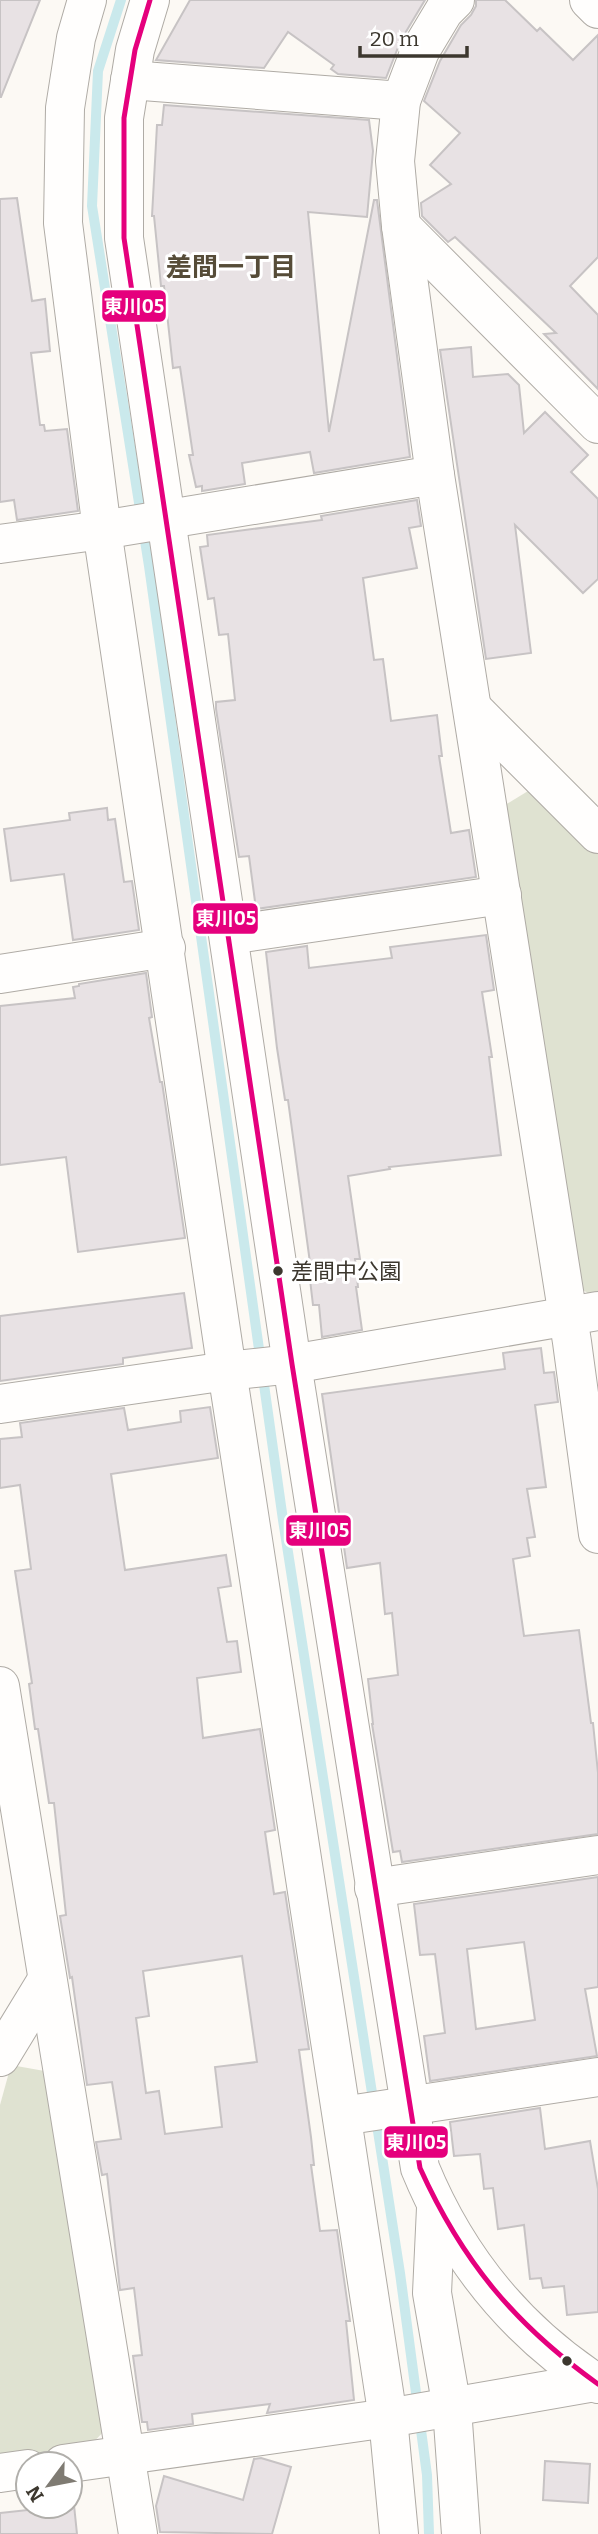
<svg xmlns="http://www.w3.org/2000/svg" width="598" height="2534" font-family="Bitter,'Noto Sans JP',serif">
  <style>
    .green { fill: #dfe2d1 }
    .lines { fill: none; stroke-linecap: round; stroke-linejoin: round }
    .stream { stroke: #cae9ec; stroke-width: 10 }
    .building { fill: #e8e2e4; stroke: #c7c3c4; stroke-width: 2; fill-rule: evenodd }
    .minor-casing { stroke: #afaba5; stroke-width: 40 }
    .minor { stroke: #fffefd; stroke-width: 38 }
    .bus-1-casing { stroke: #fff; stroke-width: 10 }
    .bus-1 { stroke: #e5007d; stroke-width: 5 }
    .bus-dot { fill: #3c372e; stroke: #fff; stroke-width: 2.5 }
    .labels { text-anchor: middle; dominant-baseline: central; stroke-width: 6; stroke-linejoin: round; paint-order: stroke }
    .bus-label { font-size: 22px; fill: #3c372e; stroke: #fff; text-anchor: start }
    .neighbourhood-label { font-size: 26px; font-weight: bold; fill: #564c38; stroke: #fff }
    .line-badge { stroke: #fff; stroke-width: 2.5 }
    .badge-label { font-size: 19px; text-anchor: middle; font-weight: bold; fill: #fff }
  </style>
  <rect width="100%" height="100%" fill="#fcf9f4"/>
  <g class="green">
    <path d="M533,788L598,852V1300L574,1284L500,808Z"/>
    <path d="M11,2065L50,2072L108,2427L82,2454L0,2466V2105Z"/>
  </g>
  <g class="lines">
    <path class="stream" d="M121,0L98,71L92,206L149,566L283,1520L400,2273L427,2475L429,2534"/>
  </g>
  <g class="building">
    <path d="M0,0H40L1,97H0Z"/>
    <path d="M190,0H425L401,40L386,78L338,74L331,69L334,65L288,32L264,68L156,60Z"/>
    <path d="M476,0H505L537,31L540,28L573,60L598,35V257L570,286L598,315V389L544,334L556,333L455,237L448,242L422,216L421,203L451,184L430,165L460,133L424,101L440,61L461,25L471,15L476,6Z"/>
    <path d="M164,105L369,120L373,151L367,217L308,212L329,432L374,200H377L410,457L314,473L310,452L242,463L245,484L202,491V486L196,487L189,455H193L180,367L173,368L164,286H161L154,216H152L157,125H162Z"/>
    <path d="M17,198L32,301L45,299L50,351L31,353L40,425H44L45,431L67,429L78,511L17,520L14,500L0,502V199Z"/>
    <path d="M471,347L473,377L508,374L519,385L524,433L545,412L588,455L571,472L598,499V579L583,593L515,525L531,653L486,659L440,350Z"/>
    <path d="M417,500L421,526L409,528L417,568L363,578L374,660L383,659L391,721L437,715L442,756H439L451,833L469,830L476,877L256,909L249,856L239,857L216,709V702L235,700L228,634L219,635L214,598L208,599L200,547L208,546L207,535L322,520L321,516Z"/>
    <path d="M107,808L108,820L115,819L124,882L132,881L139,930L73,940L64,874L11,881L4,829L70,820L69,813Z"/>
    <path d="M486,935L494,990L482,992L492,1057H489L501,1155L389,1167L390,1169L348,1176L360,1259H355L358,1287H356L362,1330L322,1337L319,1305H313L309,1271L311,1270L288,1100H285L277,1048L266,952L307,946L309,968L392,958L390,947Z"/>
    <path d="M146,973L152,1017L149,1018L160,1082H162L185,1238L78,1252L66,1157L0,1165V1006L75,998L73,987L79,986V984Z"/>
    <path d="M184,1293L192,1348L123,1358V1364L0,1381V1316Z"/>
    <path d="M541,1348L544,1373L554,1372L558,1402L535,1405L546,1487L527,1489L535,1537L527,1538L530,1556L513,1559L524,1636L579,1630L591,1723H593L598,1773V1834L402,1862L400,1851L393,1852L372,1724H373L368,1679L398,1675L392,1613L385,1614L380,1563L347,1568L322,1394L505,1369L503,1353Z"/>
    <path d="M210,1407L218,1458L111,1474L125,1570L226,1555L231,1586L218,1588L227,1642L237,1641L241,1672L197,1678L203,1738L260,1729L275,1830L265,1832L274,1894L285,1892L309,2049L299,2050L311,2137L314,2165H311L320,2231L337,2230L350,2321H346L354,2400L267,2413L270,2404L192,2414L193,2424L148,2430L147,2422H142L133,2356L142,2355L134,2288L120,2290L107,2174L102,2175L96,2142L121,2139L112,2082L87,2085L72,1977L70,1978L60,1916L66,1915L54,1803H49L38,1729H35L29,1684L32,1683L15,1571L31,1569L20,1485L0,1488V1439L22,1437L20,1423L124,1408L128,1430L181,1422L180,1411ZM242,1956L257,2062L215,2067L222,2127L165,2134L159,2091L146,2093L136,2018L149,2016L143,1971Z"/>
    <path d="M598,1877V1987L585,1989L597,2056L430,2081L424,2036L445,2033L435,1954L420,1955L414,1904ZM524,1942L535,2020L476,2029L467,1949Z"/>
    <path d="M540,2108L545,2149L590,2141L598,2189V2312L567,2315L564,2286L543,2288L541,2278L530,2279L524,2225L498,2229L493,2188L484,2189L480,2154L454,2156L450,2122Z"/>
    <path d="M261,2458L291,2467L272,2534L160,2532L156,2506L164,2476L243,2500L254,2459Z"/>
    <path d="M545,2461L590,2464L588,2503L543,2500Z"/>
    <path d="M74,2505L77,2534H0V2513Z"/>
  </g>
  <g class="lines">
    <g class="minor-casing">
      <g id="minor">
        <path d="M87,0L76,38L65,108L63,223L102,530L227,1371L388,2418L399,2534"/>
        <path d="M150,0L135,50L124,118V238L292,1364L420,2168C457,2258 516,2331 598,2384"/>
        <path d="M455,0L444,11L420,51L401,101L395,161L401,226L435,475L572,1342L598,1534"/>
        <path d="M589,0L598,9"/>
        <path d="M130,80L401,101"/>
        <path d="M401,226L598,424"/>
        <path d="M0,544L102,530L435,475"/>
        <path d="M473,709L598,834"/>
        <path d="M229,935L502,895"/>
        <path d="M0,974L166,948"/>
        <path d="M0,1404L227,1371L292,1364L598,1311"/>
        <path d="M0,1686L138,2534"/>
        <path d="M374,1888L598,1855"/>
        <path d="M0,2057L47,1980"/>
        <path d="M342,2116L598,2077"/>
        <path d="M436,2208L432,2293L452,2408L461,2534"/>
        <path d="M63,2464L388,2418L595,2382"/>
        <path d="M0,2473L28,2469"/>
      </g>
    </g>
    <use href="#minor" class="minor"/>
    <g class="bus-1-casing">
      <path id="bus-1" d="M150,0L135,50L124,118V238L292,1364L420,2168C462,2261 515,2325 598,2384"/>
    </g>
    <use href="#bus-1" class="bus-1"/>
  </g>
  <g class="bus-dot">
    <circle cx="278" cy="1271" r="6"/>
    <circle cx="567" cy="2361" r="6"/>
  </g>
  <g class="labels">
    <g class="bus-label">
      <text x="291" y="1271">差間中公園</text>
    </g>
    <g class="neighbourhood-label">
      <text x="231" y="267">差間一丁目</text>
    </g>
  </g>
  <g class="line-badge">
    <rect x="101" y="289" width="66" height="34" rx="7" fill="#e5007d"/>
    <rect x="192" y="902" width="67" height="33" rx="7" fill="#e5007d"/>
    <rect x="285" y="1514" width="67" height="33" rx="7" fill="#e5007d"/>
    <rect x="383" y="2125" width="66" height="34" rx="7" fill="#e5007d"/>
  </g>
  <g class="badge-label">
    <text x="134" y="313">東川05</text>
    <text x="226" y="925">東川05</text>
    <text x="319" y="1537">東川05</text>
    <text x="416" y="2149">東川05</text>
  </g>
  <g transform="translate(49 2485) rotate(238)"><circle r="33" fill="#ffffff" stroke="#b1afab" stroke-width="2"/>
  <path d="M0-5L12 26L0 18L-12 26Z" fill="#7f7b73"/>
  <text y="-10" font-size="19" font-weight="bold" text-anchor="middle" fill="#3c372e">N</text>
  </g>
  <path d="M360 46v10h107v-10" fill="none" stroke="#3c372e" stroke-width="3.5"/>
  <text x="370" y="46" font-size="21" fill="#3c372e" stroke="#ffffff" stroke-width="5" paint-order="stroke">20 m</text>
</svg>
